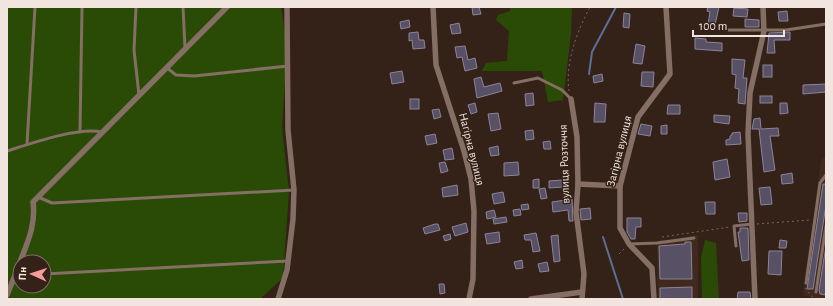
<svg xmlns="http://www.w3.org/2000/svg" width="833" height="306" font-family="'Alegreya Sans',sans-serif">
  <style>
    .built { fill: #42291d }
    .green { fill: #2a4b05; fill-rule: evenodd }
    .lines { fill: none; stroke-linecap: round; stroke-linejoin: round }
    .stream { stroke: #5b6f95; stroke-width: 2 }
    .building { fill: #585165; stroke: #8b8499 }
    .path { stroke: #77675f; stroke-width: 1; stroke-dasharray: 2 3; stroke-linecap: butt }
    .lane { stroke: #856e64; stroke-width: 3 }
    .street { stroke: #856e64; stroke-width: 5.5 }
    .labels { text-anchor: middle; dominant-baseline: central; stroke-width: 3; stroke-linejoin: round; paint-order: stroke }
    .street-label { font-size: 12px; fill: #f2e5df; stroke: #342219 }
  </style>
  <rect width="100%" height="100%" fill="#342219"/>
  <g class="built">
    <path d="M826,157V299H815L803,295L821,160Z"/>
    <path d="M698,235V299H658L657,241Z"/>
  </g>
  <g class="green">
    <path d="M7,7H281L287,46L282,128L289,191L283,278L260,299H7ZM20,262H44V286H20Z"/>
    <path d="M510,7H572L571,34L563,100L548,102L542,71H482L486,63L507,61L509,31L496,20L498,15L510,11Z"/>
    <path d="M705,240L716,243L719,299H702L701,258Z"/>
  </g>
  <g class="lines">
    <g class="stream">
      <path d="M589,74L592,52L616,7"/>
      <path d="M603,237L623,299"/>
    </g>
  </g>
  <g class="building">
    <path d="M472,7H479L481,14L473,15Z"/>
    <path d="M708,7H719L715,25L708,24L710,12L707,11Z"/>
    <path d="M734,8L748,9L747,17L733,16Z"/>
    <path d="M787,11L788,21H779L778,12Z"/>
    <path d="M624,13L630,14L629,28L623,27Z"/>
    <path d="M745,19L759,20V27H745Z"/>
    <path d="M409,20L410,27L401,29L400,22Z"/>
    <path d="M459,23L461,33L452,34L450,25Z"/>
    <path d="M418,32L419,40H424L425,48L413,49L412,40L409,41V33Z"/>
    <path d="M790,32V40H774L775,53H767L769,33Z"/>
    <path d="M695,38L706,39V42L722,43V51L695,49Z"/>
    <path d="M636,44L645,46L642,64L633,63Z"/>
    <path d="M465,46L468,60L475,58L477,68L465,71L462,57L457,58L455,47Z"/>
    <path d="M732,59L745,60L743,78H747L745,104L738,103L739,89L735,88L736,75L732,74Z"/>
    <rect x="763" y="65" width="9" height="12"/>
    <path d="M402,71L404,82L392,84L390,73Z"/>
    <path d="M642,72H654L653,87L641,86Z"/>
    <path d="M602,74L603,81L594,83L593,76Z"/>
    <path d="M481,77L484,87L500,83L502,91L477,98L474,79Z"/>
    <path d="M826,84V92L803,94V85Z"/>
    <path d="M533,93L534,105L526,106L525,94Z"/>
    <rect x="760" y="96" width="12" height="7"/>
    <rect x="410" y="99" width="9" height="10"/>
    <path d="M475,103L477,112L471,114L468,105Z"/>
    <path d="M595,103L606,104L605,122H594Z"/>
    <path d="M780,103H787L788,113L780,114Z"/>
    <path d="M668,105H680V114H667Z"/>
    <path d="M439,109L441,117L434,119L432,110Z"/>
    <path d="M498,113L501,129L491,131L488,114Z"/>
    <path d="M714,115L730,116L729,124L714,122Z"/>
    <path d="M760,118L761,129L778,128L779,136H770L775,170L764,172L759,129H752L754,119Z"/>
    <path d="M641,124L652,126L650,136L638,134Z"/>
    <path d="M667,125V134H661V126Z"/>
    <path d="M533,130L534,139L526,140L525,131Z"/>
    <path d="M740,132L741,144L726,145V140L730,139V136L732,135V133Z"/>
    <path d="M435,134L437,143L427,145L425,136Z"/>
    <path d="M550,141L551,149H544L543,142Z"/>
    <path d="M498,146L499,155L491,156L489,148Z"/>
    <path d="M452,148L454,159L445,160L443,150Z"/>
    <path d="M727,159L730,177L715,180L713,162Z"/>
    <path d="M445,162L448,171L441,173L439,163Z"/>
    <path d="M518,162L519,175L504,176V163Z"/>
    <path d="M792,173L793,183L782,184L781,175Z"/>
    <path d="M539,179V188H533V180Z"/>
    <path d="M562,180L563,187L549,188V181Z"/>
    <path d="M823,184H826V205L813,289H807Z"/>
    <path d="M457,185L458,195L443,197L442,188Z"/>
    <path d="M770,187L772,204L761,205L759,188Z"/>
    <path d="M545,188L547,198L541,199L539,189Z"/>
    <path d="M503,192L505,202L494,204L492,194Z"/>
    <path d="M572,199L573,221H569L568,210L553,212L552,202Z"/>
    <path d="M705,202H715V214H706Z"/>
    <path d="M528,204L529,209L522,210L521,205Z"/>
    <path d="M590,208L591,219L581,220L580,209Z"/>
    <path d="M520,209L521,215L514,216L513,210Z"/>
    <path d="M494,210L496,217L487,219L486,212Z"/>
    <path d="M738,213H747V221L739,222Z"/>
    <path d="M506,217L507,222L494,224L493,219Z"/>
    <path d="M627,218H641V227H636L635,239H631L627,232Z"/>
    <path d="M466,223L468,232L455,236L452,227Z"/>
    <path d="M435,224H438L440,230L425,234L423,228Z"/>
    <path d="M740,228H748L749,260L742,261L738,232H740Z"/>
    <path d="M499,232L500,242L487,244L485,234Z"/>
    <path d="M536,233L540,251L533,252L531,240H525L524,235Z"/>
    <path d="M450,234L451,239L445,241L443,236Z"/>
    <path d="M558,235L560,261L554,262L551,236Z"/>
    <path d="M780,240L787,241L786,248H779Z"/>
    <path d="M685,242H691L692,279H660L659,246L685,244Z"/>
    <path d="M826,246V295L820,294L819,290Z"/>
    <path d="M769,251H782L781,275L768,274Z"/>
    <path d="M522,260L523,268L516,269L514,262Z"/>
    <path d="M547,262L549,271L540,272L538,264Z"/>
    <path d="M439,284H444L445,293L440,294Z"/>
    <path d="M692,287V299H660V288Z"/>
    <path d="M738,292H750L751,299H737Z"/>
  </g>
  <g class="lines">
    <g class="path">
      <path d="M569,91C565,62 577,32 590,7"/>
      <path d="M757,224L810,220"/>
      <path d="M662,237L730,227"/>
      <path d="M619,254L624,249"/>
      <path d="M805,288L814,299"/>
    </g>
    <g class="lane">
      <path d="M136,7L134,50L139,95"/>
      <path d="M183,7L185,48"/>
      <path d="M728,30H786L826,24"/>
      <path d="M167,68L176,75L194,76L288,66"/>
      <path d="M514,83L538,78L562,90L571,99"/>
      <path d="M80,131L82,7"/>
      <path d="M27,144L35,7"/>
      <path d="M7,151C32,143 78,127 102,132"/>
      <path d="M38,197L52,203L294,190"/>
      <path d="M629,244L657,243L694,238"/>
      <path d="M736,246L734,226L752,224"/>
      <path d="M44,274L288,261"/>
      <path d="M806,283L820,183L826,175"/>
      <path d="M816,292L826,226"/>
    </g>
    <g class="street">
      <path d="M433,7L436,65L464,151L471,179L474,211L473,279L469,299"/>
      <path d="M571,99L577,137L578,184L576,212L584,274L582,299"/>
      <path d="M578,184L620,186"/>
      <path d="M20,262C28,241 36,224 33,202L227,7"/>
      <path d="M7,295L20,263"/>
      <path d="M278,299L287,270L293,219L294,190L288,130L287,7"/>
      <path d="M531,299L582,292"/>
      <path d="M654,299L652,268L629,244L620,228V186L638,117L670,74L666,7"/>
      <path d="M755,299L748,134L750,93L764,31L763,7"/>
    </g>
  </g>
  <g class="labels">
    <g class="street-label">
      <text transform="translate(472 149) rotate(76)">Нагірна вулиця</text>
      <text transform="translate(619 151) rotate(-76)">Загірна вулиця</text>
      <text transform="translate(564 164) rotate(-92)">вулиця Розточчя</text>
    </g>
  </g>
  <rect width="833" height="306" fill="none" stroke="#f2e5df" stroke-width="16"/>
  <g transform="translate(32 274) rotate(273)"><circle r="19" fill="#342219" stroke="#807068"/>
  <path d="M0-3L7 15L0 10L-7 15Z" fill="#f59b9b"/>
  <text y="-6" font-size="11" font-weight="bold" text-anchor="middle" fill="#f2e5df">Пн</text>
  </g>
  <path d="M693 30v6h91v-6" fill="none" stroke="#f2e5df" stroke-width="2"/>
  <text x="699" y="30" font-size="12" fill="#f2e5df" stroke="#342219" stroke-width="3" paint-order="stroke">100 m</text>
</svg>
